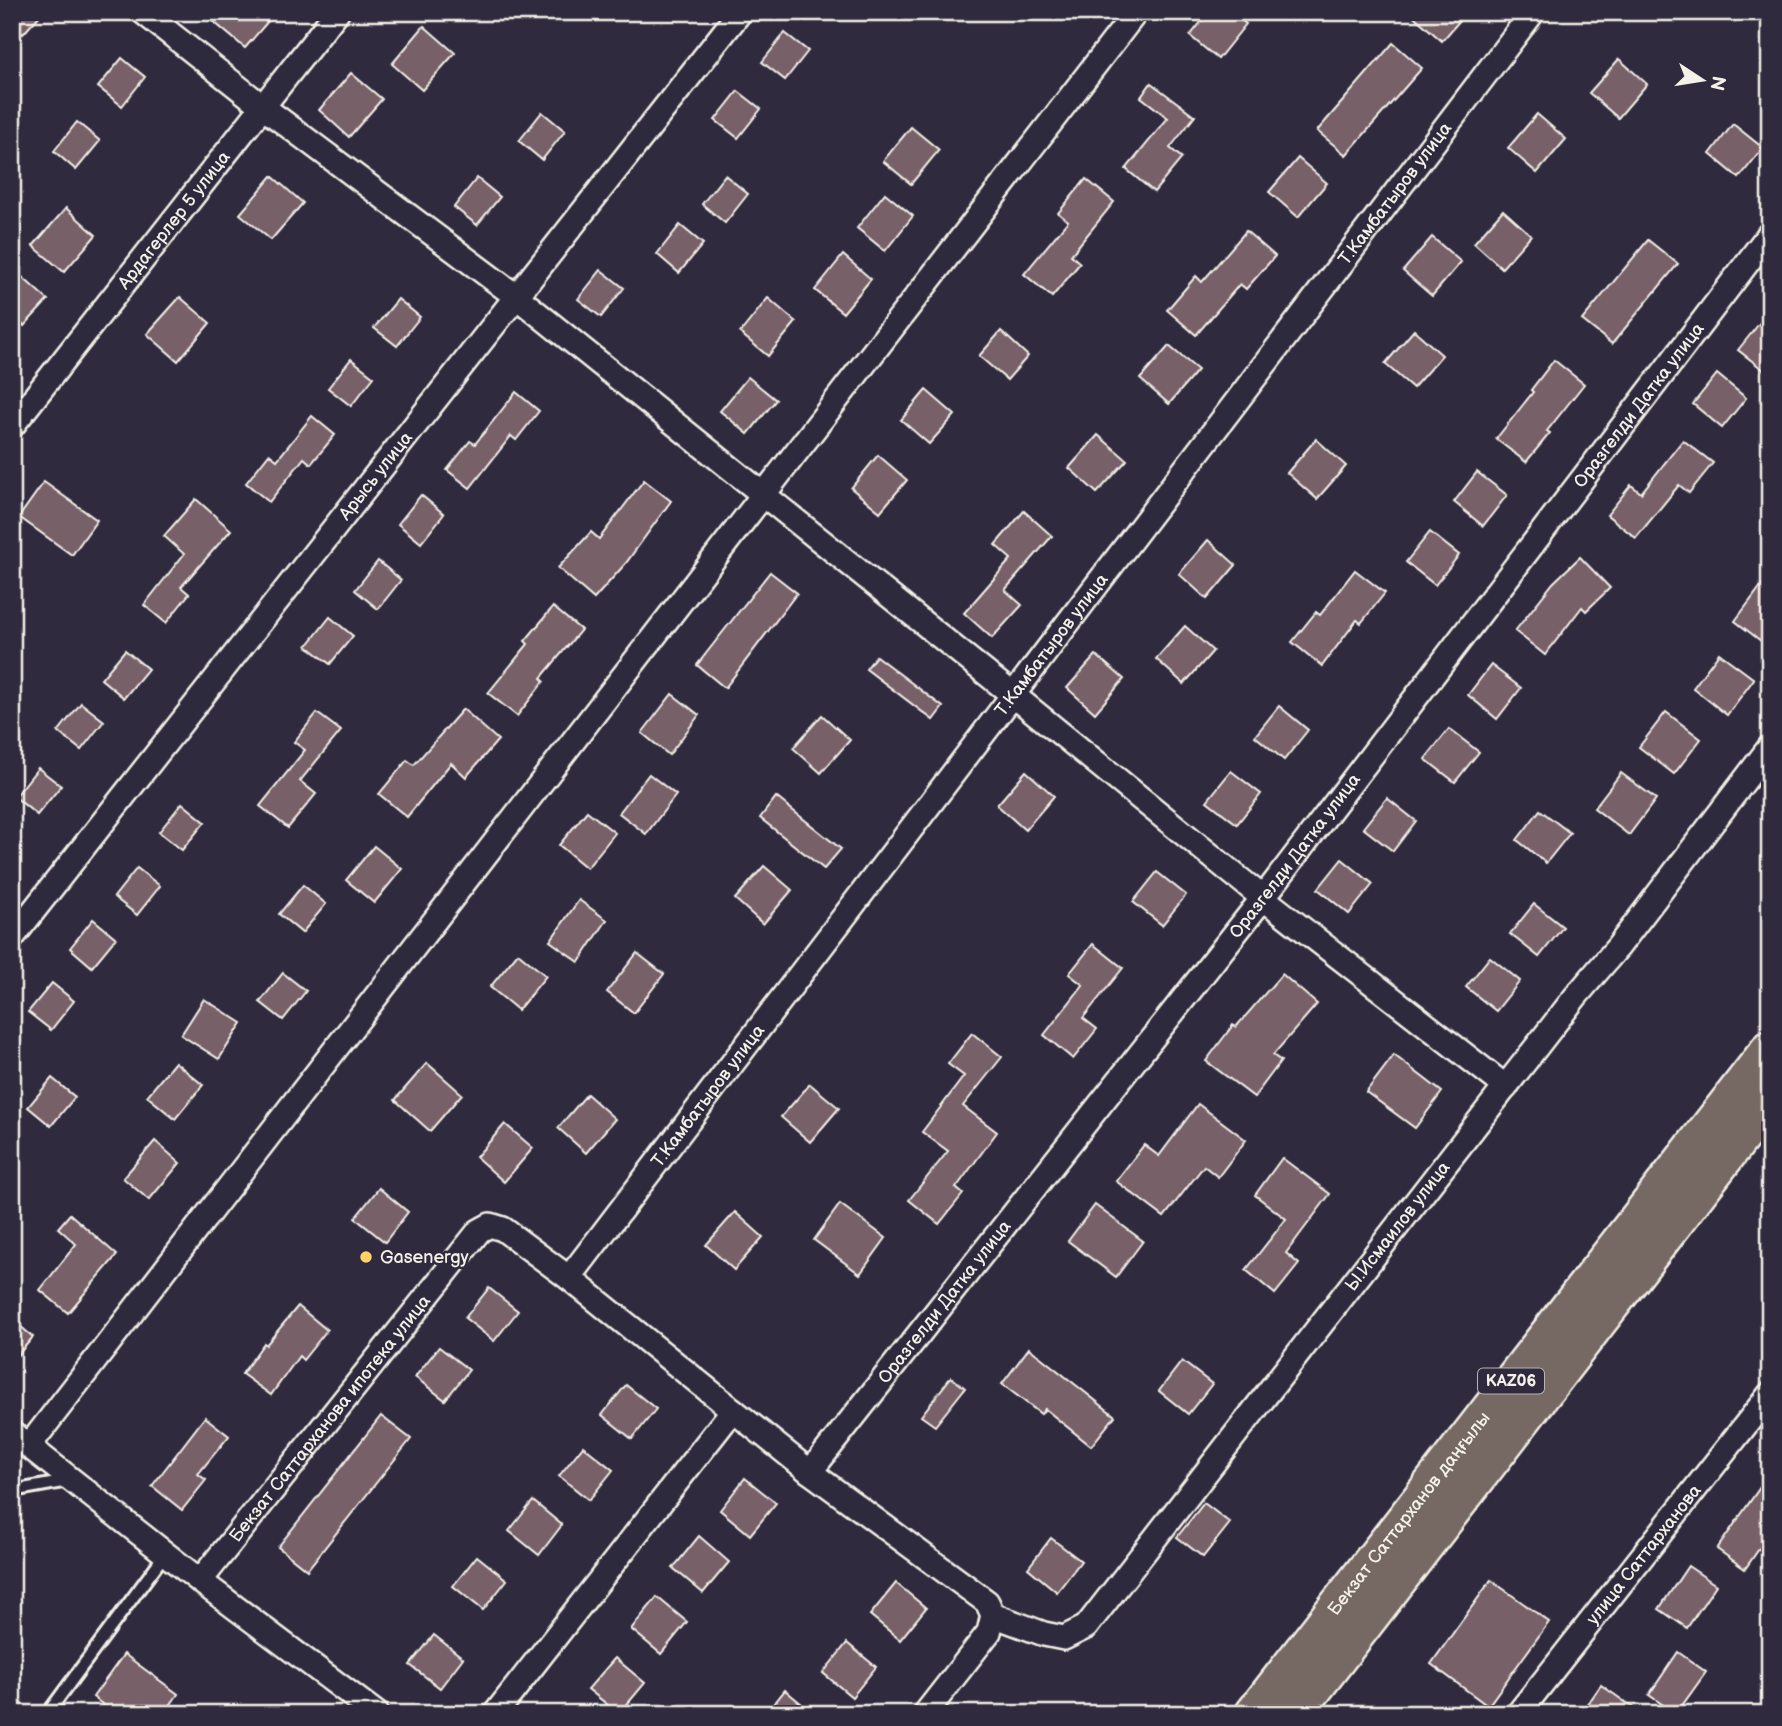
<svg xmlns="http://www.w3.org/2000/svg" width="1782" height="1726" font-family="'Balsamiq Sans',sans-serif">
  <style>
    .building { fill: #776068; stroke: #f4f1e8; stroke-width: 2 }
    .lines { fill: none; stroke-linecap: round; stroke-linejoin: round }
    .lane-casing { stroke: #f4f1e8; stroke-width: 16 }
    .street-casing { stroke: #f4f1e8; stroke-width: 28 }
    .primary-casing { stroke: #f4f1e8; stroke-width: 40 }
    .lane { stroke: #2f2a3d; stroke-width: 10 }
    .street { stroke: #2f2a3d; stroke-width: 23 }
    .primary { stroke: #766964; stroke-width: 35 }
    .poi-dot { fill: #ffd166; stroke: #2f2a3d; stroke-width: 2.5 }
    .labels { text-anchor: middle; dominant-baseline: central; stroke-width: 5; stroke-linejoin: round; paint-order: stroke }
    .shield { fill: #2f2a3d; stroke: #b9b5b5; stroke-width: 2 }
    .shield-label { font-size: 16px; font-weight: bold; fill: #f4f1e8 }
    .street-label { font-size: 18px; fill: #f4f1e8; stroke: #2f2a3d }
    .poi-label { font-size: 18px; fill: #f4f1e8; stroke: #2f2a3d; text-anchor: start }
  </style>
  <rect width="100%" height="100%" fill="#2f2a3d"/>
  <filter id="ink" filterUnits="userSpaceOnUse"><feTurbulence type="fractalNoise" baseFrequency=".0143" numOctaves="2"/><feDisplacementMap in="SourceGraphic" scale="14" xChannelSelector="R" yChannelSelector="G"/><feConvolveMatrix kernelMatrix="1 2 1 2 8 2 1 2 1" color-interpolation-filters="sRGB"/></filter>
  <g filter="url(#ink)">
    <g class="building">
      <path d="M12,12H43L23,34L12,25Z"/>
      <path d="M222,12H276L245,48L214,22Z"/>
      <path d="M1209,12H1231L1246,24L1218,59L1190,36Z"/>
      <path d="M1409,12H1467L1442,41Z"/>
      <path d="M424,26L455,53L422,90L392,64Z"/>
      <path d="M785,33L808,51L785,80L762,62Z"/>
      <path d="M1393,43L1422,68L1346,155L1317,131Z"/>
      <path d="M122,58L145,77L122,106L98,87Z"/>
      <path d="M1619,59L1647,84L1618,118L1589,93Z"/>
      <path d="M351,73L382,99L349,137L319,110Z"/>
      <path d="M1151,83L1195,116L1170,148L1182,158L1154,192L1126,169L1168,118L1141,97Z"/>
      <path d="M738,91L761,109L738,138L715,120Z"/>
      <path d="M542,112L565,131L542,160L519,141Z"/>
      <path d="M1537,114L1566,139L1537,173L1508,148Z"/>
      <path d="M77,122L100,141L76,170L54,151Z"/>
      <path d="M1733,124L1763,148L1739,178L1710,154Z"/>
      <path d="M911,127L939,150L911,184L883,161Z"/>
      <path d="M1298,158L1327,183L1298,217L1269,192Z"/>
      <path d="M725,175L748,194L725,223L702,204Z"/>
      <path d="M272,176L303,203L271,240L240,214Z"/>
      <path d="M477,178L500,197L477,225L454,207Z"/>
      <path d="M1086,179L1114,202L1071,255L1080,263L1052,297L1024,274L1068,221L1058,213Z"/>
      <path d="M885,193L913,216L885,251L857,228Z"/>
      <path d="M66,208L96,235L64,272L33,246Z"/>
      <path d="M1503,210L1531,235L1502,268L1474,243Z"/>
      <path d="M680,225L703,244L679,273L657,254Z"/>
      <path d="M1246,231L1275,256L1246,289L1240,284L1196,335L1167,310L1196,276L1202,282Z"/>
      <path d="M1432,237L1461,262L1432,296L1403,271Z"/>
      <path d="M1648,240L1678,264L1612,344L1582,320Z"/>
      <path d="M843,255L871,279L843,313L815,290Z"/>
      <path d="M12,268L48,300L24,326L12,315Z"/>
      <path d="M601,270L624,288L601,317L578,299Z"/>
      <path d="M180,297L210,323L178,361L147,334Z"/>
      <path d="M768,298L796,322L768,356L740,333Z"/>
      <path d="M398,299L420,317L397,346L374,328Z"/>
      <path d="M1770,310V375L1738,350Z"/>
      <path d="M1414,330L1442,355L1413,388L1385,364Z"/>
      <path d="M1001,331L1028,356L1007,380L979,356Z"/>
      <path d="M1169,346L1198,370L1169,404L1140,379Z"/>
      <path d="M351,359L374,377L351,406L328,388Z"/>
      <path d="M1554,360L1584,384L1547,431L1550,433L1526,462L1496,439L1533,392L1531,390Z"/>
      <path d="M1717,374L1746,398L1722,428L1693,404Z"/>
      <path d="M748,377L776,400L748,434L720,411Z"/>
      <path d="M926,390L955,415L929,444L901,420Z"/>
      <path d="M516,392L539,411L516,440L511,436L470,488L447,470L470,441L475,444Z"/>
      <path d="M312,416L335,435L311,464L304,458L269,502L246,483L269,454L277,460Z"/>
      <path d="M1098,435L1127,460L1097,493L1069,468Z"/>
      <path d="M1316,439L1346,466L1317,499L1287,473Z"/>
      <path d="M1683,440L1713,463L1689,493L1679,485L1636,538L1607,515L1631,485L1641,493Z"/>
      <path d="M878,455L907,480L880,512L851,488Z"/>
      <path d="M1477,472L1507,495L1483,526L1454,502Z"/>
      <path d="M644,480L671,501L626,563L594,599L558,568L591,532L599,539Z"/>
      <path d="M44,482L97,520L72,555L19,517Z"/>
      <path d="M421,495L444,514L421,543L398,524Z"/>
      <path d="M196,499L231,530L181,587L189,594L166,623L144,605L184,554L164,536Z"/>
      <path d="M1024,511L1052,536L1005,590L1022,605L992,638L964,613L1011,559L995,545Z"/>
      <path d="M1430,532L1459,555L1435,585L1406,562Z"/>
      <path d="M1208,540L1236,565L1207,599L1179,574Z"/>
      <path d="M1580,557L1610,588L1586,611L1582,607L1545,655L1515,631L1553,583Z"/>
      <path d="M378,561L401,580L378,609L355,590Z"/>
      <path d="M1355,570L1385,593L1361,623L1357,620L1322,666L1292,642L1316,612L1320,615Z"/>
      <path d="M770,572L797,593L725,688L697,665Z"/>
      <path d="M1770,574V648L1735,621Z"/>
      <path d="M553,607L581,630L541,678L544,681L517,716L488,693L528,644L525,641Z"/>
      <path d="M330,617L353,636L330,664L307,646Z"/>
      <path d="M1185,626L1213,651L1184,684L1156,659Z"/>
      <path d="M125,650L148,669L124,698L101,679Z"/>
      <path d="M1719,653L1754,679L1727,715L1693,688Z"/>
      <path d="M1096,655L1124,679L1095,713L1067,688Z"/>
      <path d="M876,656L943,707L933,720L866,669Z"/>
      <path d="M1491,665L1521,688L1497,719L1468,695Z"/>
      <path d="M672,694L699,715L669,755L642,733Z"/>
      <path d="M81,703L104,721L81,750L58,732Z"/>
      <path d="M1279,706L1308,730L1284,760L1255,736Z"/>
      <path d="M463,709L498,740L466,777L451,763L407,817L379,794L407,760L414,765Z"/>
      <path d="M1666,712L1701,739L1674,774L1639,747Z"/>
      <path d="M317,713L341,731L300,781L316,794L288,828L260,806L305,750L294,742Z"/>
      <path d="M822,715L850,740L821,773L793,748Z"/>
      <path d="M1449,729L1479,752L1455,782L1425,759Z"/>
      <path d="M38,768L61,786L37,815L15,797Z"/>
      <path d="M1026,771L1054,796L1025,830L997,805Z"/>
      <path d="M1231,771L1261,794L1237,824L1207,801Z"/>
      <path d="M1621,773L1656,799L1629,835L1594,808Z"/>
      <path d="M649,774L676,795L646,834L619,813Z"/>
      <path d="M776,797L841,849L824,869L760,818Z"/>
      <path d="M1387,798L1416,821L1393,851L1363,828Z"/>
      <path d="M182,803L205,822L182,850L159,832Z"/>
      <path d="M1540,810L1570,833L1546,863L1517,840Z"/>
      <path d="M587,811L615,833L587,868L559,845Z"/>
      <path d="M374,846L402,869L374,903L346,880Z"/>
      <path d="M1342,859L1373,884L1349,914L1318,889Z"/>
      <path d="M764,866L792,890L763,924L735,899Z"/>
      <path d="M137,868L160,886L137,915L114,897Z"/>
      <path d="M1157,872L1186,895L1162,925L1133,902Z"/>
      <path d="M303,885L326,904L302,933L279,914Z"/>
      <path d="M579,900L607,920L579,962L550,941Z"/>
      <path d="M1534,904L1563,927L1539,957L1510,934Z"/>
      <path d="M93,919L116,938L92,967L70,948Z"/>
      <path d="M1093,944L1123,968L1083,1018L1097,1029L1073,1059L1044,1035L1083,985L1069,974Z"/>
      <path d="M518,953L546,976L518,1010L490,987Z"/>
      <path d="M637,953L664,974L634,1013L607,992Z"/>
      <path d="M1490,957L1520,981L1496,1011L1466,987Z"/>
      <path d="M283,973L306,991L283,1020L260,1002Z"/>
      <path d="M1282,974L1317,1004L1273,1055L1281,1061L1254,1097L1206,1061L1233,1025L1236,1027Z"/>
      <path d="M52,983L74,1001L51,1030L28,1012Z"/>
      <path d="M204,999L242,1023L219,1059L181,1035Z"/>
      <path d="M972,1033L1002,1057L963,1106L997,1132L956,1188L963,1194L939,1224L909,1200L948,1151L922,1132L964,1076L948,1064Z"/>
      <path d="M1394,1055L1442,1092L1415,1128L1366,1092Z"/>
      <path d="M175,1062L203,1085L175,1119L147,1096Z"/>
      <path d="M427,1063L462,1094L430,1131L395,1100Z"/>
      <path d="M52,1078L75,1097L51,1126L28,1107Z"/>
      <path d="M810,1084L839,1108L810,1142L781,1117Z"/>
      <path d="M587,1094L615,1119L586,1153L558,1128Z"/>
      <path d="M1198,1104L1246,1140L1218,1177L1204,1166L1164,1217L1116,1181L1144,1145L1159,1156Z"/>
      <path d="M505,1124L533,1148L504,1182L476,1157Z"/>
      <path d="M155,1141L180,1163L149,1200L123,1178Z"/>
      <path d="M1282,1158L1330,1194L1286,1253L1299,1264L1275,1294L1246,1270L1286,1219L1255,1195Z"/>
      <path d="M379,1188L408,1212L385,1242L355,1218Z"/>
      <path d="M840,1204L886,1238L860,1274L814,1240Z"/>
      <path d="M1095,1205L1143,1241L1116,1277L1068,1241Z"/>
      <path d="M735,1212L763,1237L734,1270L706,1245Z"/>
      <path d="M70,1214L117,1255L68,1313L40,1290L76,1244L58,1228Z"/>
      <path d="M489,1288L518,1311L494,1341L465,1318Z"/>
      <path d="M298,1306L327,1330L303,1360L299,1356L271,1395L242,1374L264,1343L266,1345Z"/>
      <path d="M12,1319L33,1337L12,1362Z"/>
      <path d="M439,1347L469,1370L445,1400L415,1377Z"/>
      <path d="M1029,1348L1115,1416L1091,1446L1045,1409L1041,1414L1002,1384Z"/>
      <path d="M1182,1361L1212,1384L1188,1414L1159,1391Z"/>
      <path d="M951,1377L965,1388L935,1426L921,1416Z"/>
      <path d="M626,1385L656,1409L632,1439L602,1415Z"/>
      <path d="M381,1416L411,1439L307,1570L278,1547Z"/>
      <path d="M205,1417L229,1436L198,1474L206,1480L182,1510L152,1486Z"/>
      <path d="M583,1446L613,1470L589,1500L559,1476Z"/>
      <path d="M1770,1473V1533L1745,1569L1717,1549Z"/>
      <path d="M745,1478L776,1503L750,1535L720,1510Z"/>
      <path d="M533,1501L562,1525L539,1555L509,1531Z"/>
      <path d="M1204,1503L1230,1523L1203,1557L1177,1537Z"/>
      <path d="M699,1536L729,1562L703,1593L673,1568Z"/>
      <path d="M1051,1538L1081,1561L1057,1592L1028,1568Z"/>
      <path d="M477,1556L507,1580L483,1610L453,1586Z"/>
      <path d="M1688,1566L1716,1585L1687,1628L1659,1609Z"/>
      <path d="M1491,1580L1549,1622L1488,1706L1431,1664Z"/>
      <path d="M896,1583L926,1608L900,1640L870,1615Z"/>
      <path d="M657,1597L687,1622L661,1654L631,1629Z"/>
      <path d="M434,1635L463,1658L440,1688L410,1665Z"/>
      <path d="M847,1643L876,1667L852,1697L823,1673Z"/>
      <path d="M1678,1652L1706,1672L1676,1714L1649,1695Z"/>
      <path d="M124,1654L178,1694L164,1714H115L93,1697Z"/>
      <path d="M615,1658L645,1683L619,1714L588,1689Z"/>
      <path d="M1601,1685L1642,1714H1581Z"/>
      <path d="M785,1690L814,1714H766Z"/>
    </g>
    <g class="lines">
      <g class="lane-casing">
        <g id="lane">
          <path d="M12,1491L68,1481"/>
          <path d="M47,1714L165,1554"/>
        </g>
      </g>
      <g class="street-casing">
        <g id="street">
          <path d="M143,12L263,107L517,297L1012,694L1263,898L1506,1087"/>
          <path id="s1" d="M12,426L337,12"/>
          <path id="s2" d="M12,938L740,12"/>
          <path id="s3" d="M569,1278L1533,12"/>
          <path d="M12,1433L200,1581L377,1714"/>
          <path d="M29,1446L1136,12"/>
          <path id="s4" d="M810,1472L1263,898L1770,233"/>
          <path id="s5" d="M200,1581L479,1231L490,1225L503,1229L569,1278L810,1472L987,1602L993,1615"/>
          <path id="s6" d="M993,1615L1044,1634L1064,1638L1086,1627L1576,996L1618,947L1770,747"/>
          <path d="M495,1714L733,1410"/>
          <path d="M925,1714L989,1632L993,1615"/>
          <path id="s7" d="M1518,1714L1770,1394"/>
        </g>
      </g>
      <g class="primary-casing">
        <g id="primary">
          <path id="s8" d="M1253,1714L1770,1048"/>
          <path d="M1295,1714L1770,1100"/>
        </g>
      </g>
      <use href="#lane" class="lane"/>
      <use href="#street" class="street"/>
      <use href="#primary" class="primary"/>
    </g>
  </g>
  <circle class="poi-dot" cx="366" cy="1257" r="7"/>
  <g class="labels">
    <rect class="shield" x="1478" y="1368.5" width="66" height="25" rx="5"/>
    <g class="shield-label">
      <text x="1511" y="1381">KАZ06</text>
    </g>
    <g class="street-label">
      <text stroke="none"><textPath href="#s3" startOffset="1363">Т.Камбатыров улица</textPath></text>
      <text stroke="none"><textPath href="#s1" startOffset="262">Ардагерлер 5 улица</textPath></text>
      <text stroke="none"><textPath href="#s4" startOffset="1351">Оразгелди Датка улица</textPath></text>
      <text stroke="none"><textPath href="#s2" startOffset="588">Арысь улица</textPath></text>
      <text stroke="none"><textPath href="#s3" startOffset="796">Т.Камбатыров улица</textPath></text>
      <text stroke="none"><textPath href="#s4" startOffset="784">Оразгелди Датка улица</textPath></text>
      <text stroke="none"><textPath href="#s3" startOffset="229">Т.Камбатыров улица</textPath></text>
      <text stroke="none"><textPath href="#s6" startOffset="607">Ы.Исмаилов улица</textPath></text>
      <text stroke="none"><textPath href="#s4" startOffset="217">Оразгелди Датка улица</textPath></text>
      <text stroke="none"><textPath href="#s5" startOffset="208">Бекзат Саттарханова ипотека улица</textPath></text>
      <text stroke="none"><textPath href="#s8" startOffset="254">Бекзат Саттарханов даңғылы</textPath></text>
      <text stroke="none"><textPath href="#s7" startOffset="203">улица Саттарханова</textPath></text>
    </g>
    <g class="poi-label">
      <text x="380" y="1257">Gasenergy</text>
    </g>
  </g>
  <rect width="1782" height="1726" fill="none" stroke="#2f2a3d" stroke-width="42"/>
  <rect x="21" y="21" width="1740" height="1684" fill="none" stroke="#f4f1e8" stroke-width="2.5" filter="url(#ink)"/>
  <g transform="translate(1702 80) rotate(102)" stroke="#2f2a3d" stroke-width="5" paint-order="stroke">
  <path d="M0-5L12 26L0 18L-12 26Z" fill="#f4f1e8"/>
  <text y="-10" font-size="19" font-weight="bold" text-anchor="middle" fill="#f4f1e8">N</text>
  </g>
</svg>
